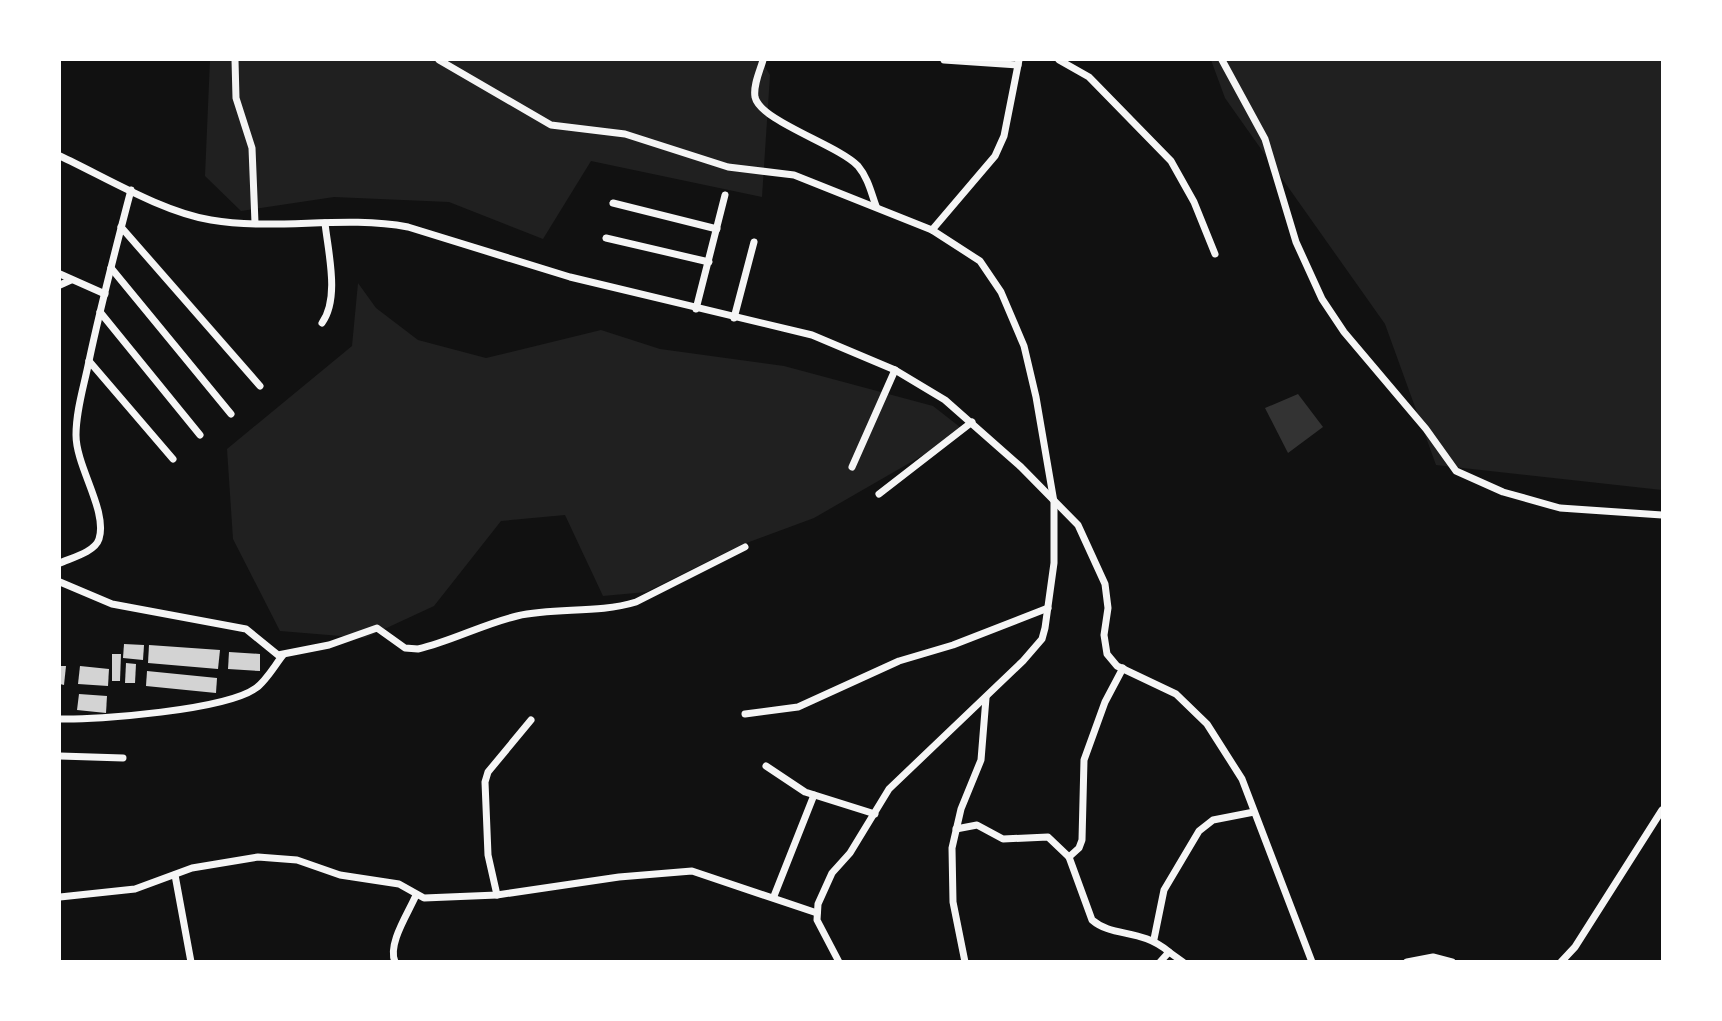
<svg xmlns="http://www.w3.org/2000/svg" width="1722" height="1021" font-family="Barlow,sans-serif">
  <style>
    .green { fill: #202020 }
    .water { fill: #333 }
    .building { fill: #d3d3d3 }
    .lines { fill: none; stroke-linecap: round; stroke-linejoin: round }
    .minor { stroke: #f5f5f5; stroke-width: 7 }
  </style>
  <rect width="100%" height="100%" fill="#111"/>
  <g class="green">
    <path d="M210,60H761L770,75L762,197L591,161L543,239L449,202L334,197L241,211L205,176Z"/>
    <path d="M1211,60H1662V490L1436,465L1385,324L1225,98Z"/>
    <path d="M358,283L376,308L418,340L486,358L601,330L660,349L784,366L933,406L965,431L814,518L741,545L646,592L603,596L565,515L501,521L434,606L365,638L280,631L233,539L227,449L352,346Z"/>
  </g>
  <path class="water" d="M1298,394L1323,427L1288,453L1265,408Z"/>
  <g class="building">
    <path d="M124,644L144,645L143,660L123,658Z"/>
    <path d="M149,645L220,650L218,669L148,663Z"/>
    <path d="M229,652L260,654V671L228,669Z"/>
    <path d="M112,654H121L120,681H112Z"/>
    <path d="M126,663L136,664L135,683H125Z"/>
    <path d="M60,666H66L64,685L60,684Z"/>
    <path d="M80,666L109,669L108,686L78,684Z"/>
    <path d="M147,671L217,678L216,693L146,686Z"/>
    <path d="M79,694L107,696L106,713L77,710Z"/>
  </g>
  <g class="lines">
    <g class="minor">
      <path d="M235,60L236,98L252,148L255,223"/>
      <path d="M439,60L551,125L625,134L728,167L794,175L932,230L980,261L1001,292L1024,346L1036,397L1054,502V563L1045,628L1042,639L1023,661L889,789L850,853L832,873L818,904L817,920L839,962"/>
      <path d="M763,60C760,71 753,85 755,97C760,121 838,145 858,166C868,178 871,192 876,206"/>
      <path d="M944,60L1018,65"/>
      <path d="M1059,60L1089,77L1171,161L1194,202L1215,254"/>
      <path d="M1222,60L1265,139L1296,242L1322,299L1344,332L1426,429L1456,471L1503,492L1560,508L1662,515"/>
      <path d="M60,156C105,177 162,212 211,220C276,231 343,215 408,227L570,277L812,335L895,370L945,400L1021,467L1078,525L1105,584L1108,608L1104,635L1107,654L1117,666L1176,694L1207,724L1242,779L1312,962"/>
      <path d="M613,203L717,229"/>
      <path d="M121,227L260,386"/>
      <path d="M932,230L995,156L1004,136L1019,60"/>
      <path d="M606,238L709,262"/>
      <path d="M111,268L231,414"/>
      <path d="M60,274L105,294"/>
      <path d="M60,285L71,280"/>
      <path d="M696,309L725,195"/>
      <path d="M100,312L200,435"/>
      <path d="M734,318L754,242"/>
      <path d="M322,323C340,298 328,252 325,223"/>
      <path d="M89,361L173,459"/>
      <path d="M852,467L895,370"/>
      <path d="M879,494L972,422"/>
      <path d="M60,563C71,558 95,552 99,539C108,511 76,467 76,435C76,410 84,386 89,361C101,304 116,247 131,190"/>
      <path d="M60,582L112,604L246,629L278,655L329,645L377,628L405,648L418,649C452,641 483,624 517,616C556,607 597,614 636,602L745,547"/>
      <path d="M745,714L798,707L899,661L953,645L1048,608"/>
      <path d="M60,719C98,720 226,710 256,688C266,681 275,665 283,655"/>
      <path d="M60,756L123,758"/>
      <path d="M766,766L805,792L875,814"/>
      <path d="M956,829L977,825L1003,839L1048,837L1069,857L1092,920C1113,938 1141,928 1169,952L1160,962"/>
      <path d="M1069,857L1079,848L1082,840L1084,760L1105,702L1123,668"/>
      <path d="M175,875L191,962"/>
      <path d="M497,895L488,855L485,782L488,772L531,720"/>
      <path d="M774,896L814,795"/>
      <path d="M60,897L135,889L192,868L258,857L297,860L340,875L399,884L424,898L497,895L619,877L692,871L817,913"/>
      <path d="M1154,939L1164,890L1199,831L1213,820L1254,812"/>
      <path d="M1169,952L1183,962"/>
      <path d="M395,962C387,944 409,912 416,895"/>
      <path d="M965,962L953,902L952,848L961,809L981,760L986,698"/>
      <path d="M1407,962L1433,957L1452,962"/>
      <path d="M1561,962L1575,947L1662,810"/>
    </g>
  </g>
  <rect width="1722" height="1021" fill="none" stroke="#ffffff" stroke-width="122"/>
</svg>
